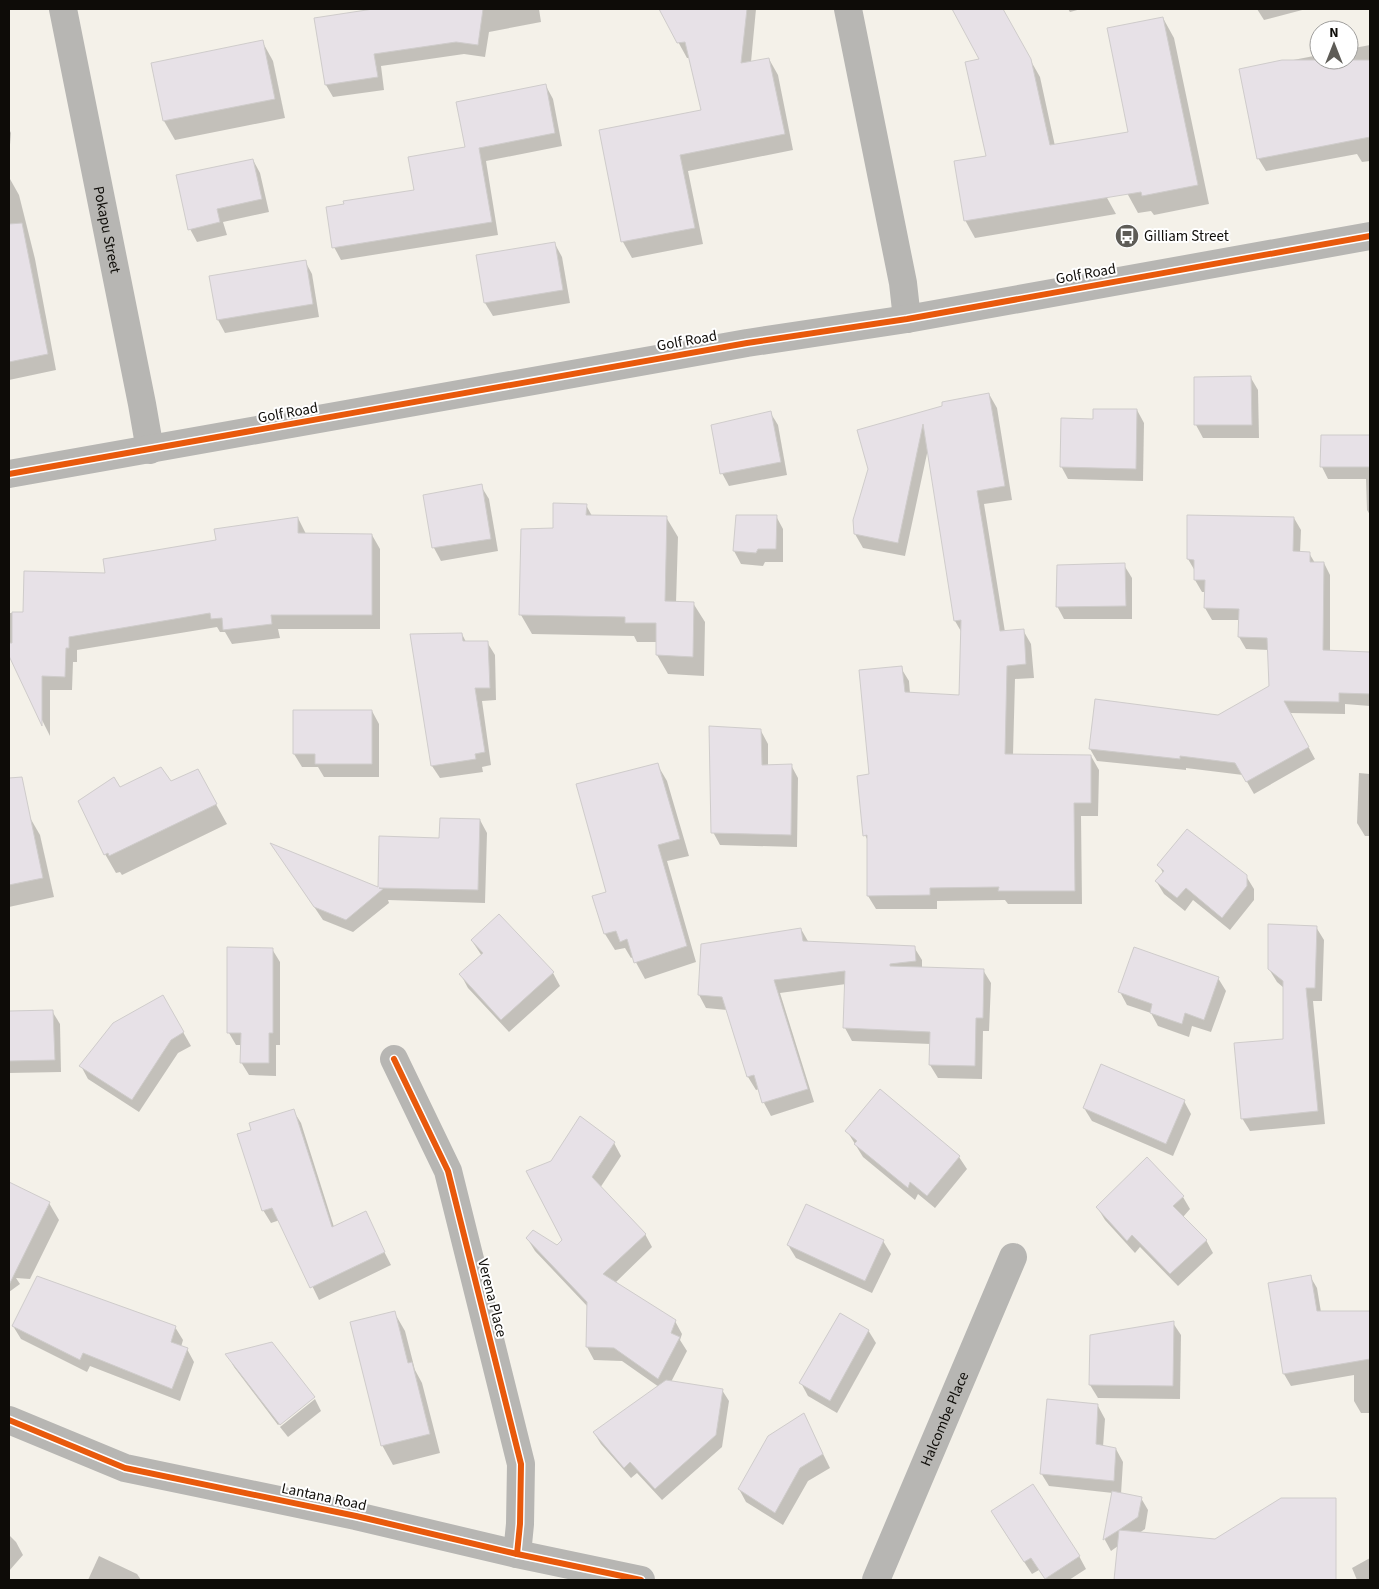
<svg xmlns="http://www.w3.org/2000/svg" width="1379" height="1589" font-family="'Source Sans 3',sans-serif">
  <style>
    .shadow { fill: #0003 }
    .building { fill: #e7e1e7; stroke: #cfcccb }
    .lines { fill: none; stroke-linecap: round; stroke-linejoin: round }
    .minor { stroke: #b7b6b3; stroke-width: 28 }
    .tertiary { stroke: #b7b6b3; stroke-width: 28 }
    .cycleway-casing { stroke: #fff; stroke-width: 9 }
    .cycleway { stroke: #e8590c; stroke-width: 6 }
    .labels { text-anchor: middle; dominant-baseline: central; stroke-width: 4; stroke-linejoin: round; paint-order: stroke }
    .street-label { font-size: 15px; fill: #0e0c08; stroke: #fff }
    .poi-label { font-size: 15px; fill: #0e0c08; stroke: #fff; text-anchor: start }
  </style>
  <rect width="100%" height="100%" fill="#f4f1e9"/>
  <g class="shadow">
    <path d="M381,9H539L541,22L489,32L485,57L464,54L381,66L384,90L333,97L326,85L315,19Z"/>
    <path d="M660,9H756L751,62L769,59L778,75L793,150L688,171L703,244L632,258L623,242L600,131L702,111L690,58H687Z"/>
    <path d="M1068,9H1081L1070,12Z"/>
    <path d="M1257,9H1306L1264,20Z"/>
    <path d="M1163,18L1174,38L1209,204L1154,215L1151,211L1138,213L1127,193L1130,133Z"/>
    <path d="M262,41L273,61L285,118L175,140L164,121L153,64Z"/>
    <path d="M1370,45V161L1362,162L1357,154L1266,171L1258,158L1241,70L1319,55V60H1349V49Z"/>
    <path d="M1023,47L1040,77L1055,146L1086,160L1116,214L975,238L965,220L988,157Z"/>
    <path d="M546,86L553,99L562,146L486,161L498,235L341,260L334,247L415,191Z"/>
    <path d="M9,129L11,133L9,157Z"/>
    <path d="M253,160L260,173L269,212L223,222L227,235L197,242L190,229Z"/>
    <path d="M10,179L19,195L35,259L56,370L9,380Z"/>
    <path d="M555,244L562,257L570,303L493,316L485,303L478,256Z"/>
    <path d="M305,261L312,274L319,317L225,333L218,320Z"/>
    <path d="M1251,378L1258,390L1259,438H1203L1196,425L1195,379Z"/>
    <path d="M989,394L997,408L1012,500L984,504L1005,632L1023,630L1031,644L1034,678L1015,679L1013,755L1091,756L1099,770L1098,816H1081L1082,904H1008L1005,900L937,901V909H876L868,896V841L865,835L871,775L901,668L909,681L910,694L960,696L962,633L955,621L928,449L905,556L863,548L855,534L869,469L859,431Z"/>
    <path d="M1137,410L1144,423L1143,481L1068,479L1061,466L1094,420Z"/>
    <path d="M770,412L778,425L787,475L729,486L722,473Z"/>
    <path d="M1322,436H1370V515L1367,510L1366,479H1328L1322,467Z"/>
    <path d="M481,486L489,499L498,551L441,561L434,548L425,496Z"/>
    <path d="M586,505L592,516L666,517L678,537L676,603H693L705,622L704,676L668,674L657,655V642H637L634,636L532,634L521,615L554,529Z"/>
    <path d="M776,516L783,529V562H765L763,566L741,564L734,551Z"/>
    <path d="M298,518L306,534L372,535L380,549V629H278L280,638L232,644L225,632H220L217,627L77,650V662H73L72,690H50V736L11,658L9,659V613H25L107,574Z"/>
    <path d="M1294,518L1301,530L1300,553H1309L1315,563H1324L1330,575V652L1370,653V706L1345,704V714L1290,713L1315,759L1254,794L1243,775L1186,768V770L1097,761L1090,749L1219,717L1270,686L1269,650L1246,649L1239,637L1240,620H1212L1205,608L1206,592H1202L1195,580V571L1188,559Z"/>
    <path d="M1124,565L1132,578V619H1064L1057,606Z"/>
    <path d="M462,634L466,642H487L495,655L496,700L482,701L491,765L482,767L483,772L440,778L432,766Z"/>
    <path d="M294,711H372L379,724V777H324L318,767H302L294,754Z"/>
    <path d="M761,731L768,744V766L791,765L798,778L797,847L720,845L713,832Z"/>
    <path d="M657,764L667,781L689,856L667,861L696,962L645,979L633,957L631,958L625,948L615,950L605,934L594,897L607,893Z"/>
    <path d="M1359,773L1370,774V836H1365L1357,823Z"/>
    <path d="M170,782L208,790L227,824L122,875L120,872L116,873L105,854L120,789Z"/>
    <path d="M29,816L40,835L54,897L9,907V820Z"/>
    <path d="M480,820L487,833L485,903L388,900L389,903L353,932L323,920L273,846L379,889L380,838L440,839Z"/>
    <path d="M1159,865L1246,876L1254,889V900L1230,930L1193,900L1185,911L1164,894L1156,881L1163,873Z"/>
    <path d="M1316,927L1324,940L1322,1001H1313L1325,1124L1250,1131L1242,1118L1284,1040V988L1277,982L1269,969Z"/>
    <path d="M801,929L809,943L914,947L922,960V968L983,970L991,983L989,1031H983L982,1079L938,1078L930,1065L931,1044L852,1041L845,1028L846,984L780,993L814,1102L771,1116L764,1103L759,1089L756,1090L748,1077L727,1010L706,1008L699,995Z"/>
    <path d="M472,941L553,973L560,986L509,1032L468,988L461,975L482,956Z"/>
    <path d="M272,949L280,962V1045H276V1076L249,1075L241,1062L242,1045H236L229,1033Z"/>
    <path d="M1218,978L1226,991L1211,1032L1192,1026L1189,1037L1158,1026L1151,1013L1127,1005L1120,992Z"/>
    <path d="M163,997L191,1046L178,1053L139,1112L88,1079L81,1066Z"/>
    <path d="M52,1011L60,1024L61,1072L9,1073V1012Z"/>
    <path d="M1184,1101L1191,1114L1173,1156L1092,1121L1084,1108Z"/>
    <path d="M293,1110L301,1123L334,1227L370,1224L391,1265L319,1300L280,1220L271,1223L263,1210L252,1130Z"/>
    <path d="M847,1131L959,1157L967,1169L935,1208L918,1194L915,1200L863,1157Z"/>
    <path d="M614,1143L621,1156L600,1188L645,1234L652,1247L615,1283L675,1321L682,1334L680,1340L687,1351L671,1382L722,1390L729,1401L722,1447L662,1500L637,1473L631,1478L601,1444L594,1433L659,1387L622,1361L594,1360L587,1347L588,1307L535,1251L527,1238L557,1247L563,1241L527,1172Z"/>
    <path d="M9,1183L49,1203L59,1220L30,1279L16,1278L20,1284L9,1292Z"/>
    <path d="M1183,1197L1190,1209L1183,1217L1206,1240L1213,1253L1178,1286L1140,1247L1135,1253L1105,1220L1097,1207Z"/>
    <path d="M883,1241L891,1254L872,1293L796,1258L788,1245Z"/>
    <path d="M1310,1276L1317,1288L1321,1312L1344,1324L1370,1323V1413H1361L1354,1401V1375L1291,1386L1284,1374Z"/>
    <path d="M394,1312L405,1331L415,1370L422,1383L440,1453L393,1465L382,1445Z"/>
    <path d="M1173,1323L1181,1335L1180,1399L1098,1398L1090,1385Z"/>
    <path d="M13,1326L175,1327L183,1340L181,1347L187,1349L194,1362L180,1401L90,1366L87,1372L21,1339Z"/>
    <path d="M868,1330L876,1343L837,1413L808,1396L801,1383Z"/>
    <path d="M227,1355L313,1397L278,1425L234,1367Z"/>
    <path d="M315,1399L321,1411L288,1437L280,1427Z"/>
    <path d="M1098,1406L1105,1419L1103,1447L1116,1449L1123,1462L1121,1494L1141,1498L1148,1510L1145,1529L1139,1533L1216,1540L1321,1511L1322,1580H1115L1118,1546L1111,1551L1105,1540L1113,1493L1049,1486L1041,1473Z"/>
    <path d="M804,1415L830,1468L808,1481L783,1525L746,1502L739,1489Z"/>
    <path d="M1000,1525L1079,1556L1086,1569L1069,1580H1046L1039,1570L1032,1574Z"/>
    <path d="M9,1535L16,1542L23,1555L9,1571Z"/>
    <path d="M99,1556L137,1574L141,1580H88Z"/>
    <path d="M1370,1558V1580H1357L1352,1568Z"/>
  </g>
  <g class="building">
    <path d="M373,9H483L478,45L456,42L374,54L378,77L325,85L314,18Z"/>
    <path d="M659,9H747L741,63L769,58L785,134L680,155L695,228L621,242L599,130L701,110L685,42L677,43Z"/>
    <path d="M952,9H1003L1031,59L1050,145L1128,132L1107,28L1163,17L1198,185L1142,196L1141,192L964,221L954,161L986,156L965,62L979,59Z"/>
    <path d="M263,40L275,99L163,121L151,63Z"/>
    <path d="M1282,60H1370V137L1257,159L1239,69Z"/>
    <path d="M546,84L555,133L479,148L492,222L332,248L326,207L344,204L343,201L414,190L408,157L465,147L456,102Z"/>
    <path d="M253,159L262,199L217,209L220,222L188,230L176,175Z"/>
    <path d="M22,223L48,354L9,362V224Z"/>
    <path d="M555,242L563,290L484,303L476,255Z"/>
    <path d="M306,260L313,304L217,320L209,276Z"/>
    <path d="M1251,376L1252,425H1194V377Z"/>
    <path d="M989,393L1005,486L977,491L1000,631L1024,629L1026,664L1007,666L1005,754L1091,755V803H1074L1075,891H998L999,887L930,888V895L867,896V835L863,836L857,776L869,774L859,670L902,666L905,692L959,695L961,620L954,621L923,424L898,543L854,534L853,520L868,469L857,430L942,406V402Z"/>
    <path d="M1093,409H1137L1136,469L1060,467L1061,418L1093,419Z"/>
    <path d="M771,411L781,462L720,474L711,425Z"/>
    <path d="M1321,435H1370V467H1320Z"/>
    <path d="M482,484L491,539L432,548L423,495Z"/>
    <path d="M553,503L587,504L586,515L667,516L665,601L694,602L693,657L656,655V623H625V617L519,615L521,529L553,528Z"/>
    <path d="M736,515H777L776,549H758L756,553L733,551Z"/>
    <path d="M1187,515L1294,517L1293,551L1310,552V562H1324L1323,650L1370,652V694L1339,693V702L1284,701L1309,747L1246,782L1235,763L1180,756V759L1089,749L1095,699L1218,715L1269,686L1267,638L1238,637L1239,609L1204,608L1205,580H1194V560L1187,559Z"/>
    <path d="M298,517V533L372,534V615H271L272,624L223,630L222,618L211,619L210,613L69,637V648H66L65,677L42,676V726L9,656V643H12V612H23L24,571L105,573L103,559L216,540L214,529Z"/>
    <path d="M1125,563L1126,606L1056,607L1057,565Z"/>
    <path d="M462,633L463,641H488L490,688H475L485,752L475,754L476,759L431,766L410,634Z"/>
    <path d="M293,710H372V764H315V754H293Z"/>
    <path d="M709,726L761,729L762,765L792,764L791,835L711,833Z"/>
    <path d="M658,763L680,839L658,845L687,946L634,963L627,939L620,942L616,931L604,934L592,896L606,892L576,784Z"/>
    <path d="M161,767L171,781L198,769L217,804L109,856L108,853L104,855L78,801L114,777L120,787Z"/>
    <path d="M22,777L43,878L9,885V778Z"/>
    <path d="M440,818L480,819L478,890L379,888L383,889L346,920L314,907L270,843L378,887L379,836L439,838Z"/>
    <path d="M1187,829L1247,875V886L1222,918L1186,888L1177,898L1155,881L1164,871L1157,865Z"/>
    <path d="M499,914L554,972L501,1020L459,974L483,953L471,940Z"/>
    <path d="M1268,924L1317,926L1315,988H1306L1318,1111L1241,1119L1234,1043L1283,1039V981L1268,969Z"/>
    <path d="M801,928L803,941L915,946L916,961L890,964V966L984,969L983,1018H976L975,1066L929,1065L930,1032L843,1028L845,971L774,980L808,1089L762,1103L754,1075L747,1077L722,997L698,995L701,944Z"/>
    <path d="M227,947L273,948V1033H269V1063H240L241,1033H227Z"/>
    <path d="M1134,947L1219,977L1204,1020L1185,1013L1182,1024L1150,1013L1152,1004L1118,992Z"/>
    <path d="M163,995L184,1032L171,1040L132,1100L79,1066L113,1023Z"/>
    <path d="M53,1010L55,1060L9,1061V1011Z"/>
    <path d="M1101,1064L1185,1100L1166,1144L1083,1108Z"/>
    <path d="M880,1089L960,1156L927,1196L910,1182L908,1188L854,1144L857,1141L845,1131Z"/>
    <path d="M294,1109L332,1227L366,1211L385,1252L310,1288L272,1208L262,1211L237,1134L251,1130L249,1123Z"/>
    <path d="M580,1116L615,1142L592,1177L646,1234L603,1274L676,1320L671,1333L680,1337L658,1379L614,1348L586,1347L587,1302L526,1238L533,1230L557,1245L562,1240L526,1171L551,1161Z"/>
    <path d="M1147,1157L1184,1196L1173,1206L1207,1240L1170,1274L1132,1235L1127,1241L1096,1207Z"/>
    <path d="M9,1182L50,1202L9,1285Z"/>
    <path d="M806,1204L884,1240L865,1281L787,1245Z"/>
    <path d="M1311,1275L1317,1311H1370V1359L1283,1374L1268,1283Z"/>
    <path d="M37,1276L176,1326L171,1342L188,1348L172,1389L83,1353L80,1360L12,1326Z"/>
    <path d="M395,1311L408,1363L412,1362L430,1434L381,1446L350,1322Z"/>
    <path d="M840,1313L869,1330L830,1401L799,1383Z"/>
    <path d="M1174,1321L1173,1386L1089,1385L1090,1335Z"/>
    <path d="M272,1342L315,1397L280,1425L225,1354Z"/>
    <path d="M666,1380L723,1389L716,1435L655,1489L630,1462L624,1468L593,1432Z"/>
    <path d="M1047,1399L1098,1404L1096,1444L1116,1448L1114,1481L1040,1474Z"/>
    <path d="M804,1413L823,1454L800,1468L775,1513L738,1489L768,1436Z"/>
    <path d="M1033,1484L1080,1556L1045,1579L1031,1558L1024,1562L991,1511Z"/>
    <path d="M1112,1491L1142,1497L1138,1517L1119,1530L1215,1539L1281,1498H1336V1580H1114L1119,1530L1103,1540Z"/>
  </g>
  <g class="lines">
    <g class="minor">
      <path id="s1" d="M63,9L142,404L150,450"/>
      <path d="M848,9L903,283L907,319"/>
      <path d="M394,1059L448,1171L521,1464L520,1524L517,1554"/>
      <path d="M9,1420L125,1468L356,1516L517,1554L641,1580"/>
      <path id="s2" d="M876,1580L1013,1257"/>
    </g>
    <path class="tertiary" d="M9,474L747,343L907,319L1370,236"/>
    <g class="cycleway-casing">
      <g id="cycleway">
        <path d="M9,474L747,343L907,319L1370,236"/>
        <path d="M394,1059L448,1171L521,1464L520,1524L517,1554"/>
        <path d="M9,1420L125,1468L356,1516L517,1554L641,1580"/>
      </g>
    </g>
    <use href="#cycleway" class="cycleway"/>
  </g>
  <defs>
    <g id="bus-disc" transform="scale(1.25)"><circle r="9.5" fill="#5e5c57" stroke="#fff"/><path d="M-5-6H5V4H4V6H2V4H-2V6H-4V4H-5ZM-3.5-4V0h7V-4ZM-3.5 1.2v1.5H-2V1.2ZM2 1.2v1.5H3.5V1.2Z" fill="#fff"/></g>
  </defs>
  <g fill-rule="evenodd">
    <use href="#bus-disc" x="1127" y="236"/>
  </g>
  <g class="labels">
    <g class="street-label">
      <text stroke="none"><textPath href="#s1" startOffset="225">Pokapu Street</textPath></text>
      <text transform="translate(1086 274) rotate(-10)">Golf Road</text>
      <text transform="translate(687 341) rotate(-10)">Golf Road</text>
      <text transform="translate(288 413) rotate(-10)">Golf Road</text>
      <text transform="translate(492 1298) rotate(76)">Verena Place</text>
      <text stroke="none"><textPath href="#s2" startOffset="175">Halcombe Place</textPath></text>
      <text transform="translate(324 1497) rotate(12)">Lantana Road</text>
    </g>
    <g class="poi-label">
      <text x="1144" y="236">Gilliam Street</text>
    </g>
  </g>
  <rect width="1379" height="1589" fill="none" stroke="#0e0c08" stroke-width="20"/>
  <g transform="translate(1334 45)"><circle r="24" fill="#ffffff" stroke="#9f9e9c"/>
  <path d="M0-4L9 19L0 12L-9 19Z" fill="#5e5c57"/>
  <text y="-8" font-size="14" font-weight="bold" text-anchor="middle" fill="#0e0c08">N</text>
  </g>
</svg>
